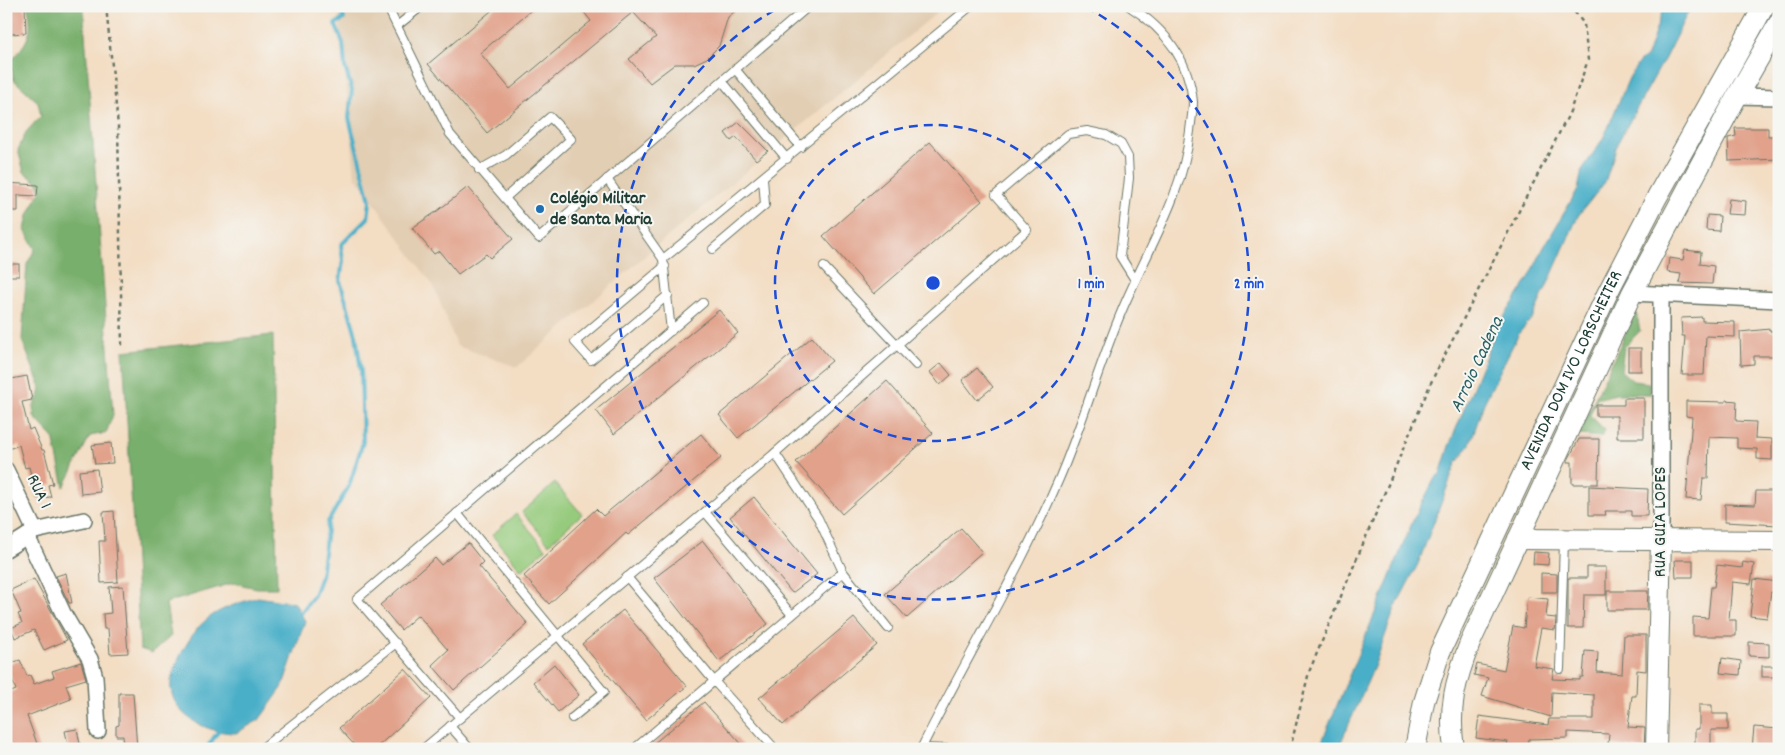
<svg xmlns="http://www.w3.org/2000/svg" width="1785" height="755" font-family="Dekko,sans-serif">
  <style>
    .built { fill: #e2ceb3 }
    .green { fill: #96cb7d; stroke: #5a8458 }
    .forest { fill: #78af6c; stroke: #4c7650 }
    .water { fill: #48afc8; stroke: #34767e }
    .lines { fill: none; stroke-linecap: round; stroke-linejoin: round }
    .stream { stroke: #48afc8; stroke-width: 4 }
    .building { fill: #e1a18a }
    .lane-casing { stroke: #697566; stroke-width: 10 }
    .street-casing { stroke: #697566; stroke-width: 18 }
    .secondary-casing { stroke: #697566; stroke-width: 22 }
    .path { stroke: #697566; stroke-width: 2.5; stroke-dasharray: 4 4; stroke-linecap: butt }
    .lane { stroke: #fff; stroke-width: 8 }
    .street { stroke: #fff; stroke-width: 15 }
    .secondary { stroke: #fff; stroke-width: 20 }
    .ring { fill: none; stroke: #1d4ed8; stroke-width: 2.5; stroke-dasharray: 9 6 }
    .poi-dot { fill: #1f6fb2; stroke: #f6f6f2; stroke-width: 2 }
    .labels { text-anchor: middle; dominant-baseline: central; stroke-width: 4; stroke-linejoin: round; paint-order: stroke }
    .poi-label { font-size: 18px; font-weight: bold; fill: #1f3d34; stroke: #f6f6f2; text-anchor: start }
    .street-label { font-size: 18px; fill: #1f3d34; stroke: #f6f6f2 }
    .water-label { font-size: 19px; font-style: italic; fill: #2b5f60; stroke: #f6f6f2 }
    .centre { fill: #1d4ed8; stroke: #f6f6f2; stroke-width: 2.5 }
    .ring-label { font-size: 15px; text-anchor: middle; font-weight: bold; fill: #1d4ed8; stroke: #f6f6f2; stroke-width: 4; stroke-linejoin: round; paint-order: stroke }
  </style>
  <rect width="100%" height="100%" fill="#f6f6f2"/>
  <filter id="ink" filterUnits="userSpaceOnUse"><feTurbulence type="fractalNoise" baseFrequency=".02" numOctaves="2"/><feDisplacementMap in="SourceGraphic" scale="10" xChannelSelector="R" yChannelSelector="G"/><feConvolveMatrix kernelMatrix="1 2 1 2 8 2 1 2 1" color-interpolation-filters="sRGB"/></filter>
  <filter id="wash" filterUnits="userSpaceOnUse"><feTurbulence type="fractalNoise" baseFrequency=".0096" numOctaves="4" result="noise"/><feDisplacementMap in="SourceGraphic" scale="20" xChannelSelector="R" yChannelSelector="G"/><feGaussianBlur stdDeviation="1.12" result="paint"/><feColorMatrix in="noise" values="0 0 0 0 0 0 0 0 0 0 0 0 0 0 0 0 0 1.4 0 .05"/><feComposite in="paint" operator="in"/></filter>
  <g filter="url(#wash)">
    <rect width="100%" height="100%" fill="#f3ddc3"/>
    <path class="built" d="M338,6H945L660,243L517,367L457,346L434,287L355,176Z"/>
    <g class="green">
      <path d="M555,483L582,514L549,544L522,512Z"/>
      <path d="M516,514L546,549L521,570L492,535Z"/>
    </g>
    <g class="forest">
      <path d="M27,6H83L113,415L106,433L90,436L64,487L53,437L34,417L33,407L41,391L40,386L22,340L27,264L35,249L25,230L28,215L41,190L39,184L24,172L18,150L26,132L41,116L38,102L14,80L10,62C27,43 35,33 27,6Z"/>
      <path d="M1636,311L1640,331L1624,347L1621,371L1633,381L1649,383L1651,394H1616L1596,399L1590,415L1605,430L1601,437L1578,435Z"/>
      <path d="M273,335L277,588H257L233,583L166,603L171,636L152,653L140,649L123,351Z"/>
    </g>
    <g class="water">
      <path d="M1664,6H1691L1665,58L1618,142L1605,182L1578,216L1533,317L1519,333L1484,403L1470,444L1456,464L1418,564L1395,608L1374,667L1338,749H1319L1414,518L1435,478L1440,474L1449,446L1498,326L1528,280L1544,247L1578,189L1582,170L1604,137L1629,78L1639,62L1647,56Z"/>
      <path d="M258,597L295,603L305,621L282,688L259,720L236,733C209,733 175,718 171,689C168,672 192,631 205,621C219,608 240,603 258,597Z"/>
    </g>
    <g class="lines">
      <g class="stream">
        <path d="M299,616L314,595L321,576L328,522L349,486L363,442L361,371L356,335L340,281L343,260L341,245L368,218L370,201L349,118L352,90L345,67L343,43L335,24L344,19L341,6"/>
        <path d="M206,749L222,726"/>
      </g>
    </g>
    <g id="blocks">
      <g class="building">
        <path d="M9,6H25L26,33L11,34Z"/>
        <path d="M497,6H536L480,53L510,89L591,21L579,6H741L728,17L719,46L707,58L694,64H675L650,83L629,59L656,37L633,12L487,133L428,64Z"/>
        <path d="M739,122L768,151L756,160L736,137L731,141L725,133Z"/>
        <path d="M1735,128H1768V136H1779V159L1729,161L1728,138L1736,136Z"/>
        <path d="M930,142L982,201L874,294L823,236Z"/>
        <path d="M6,183L38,185L37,196L18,195V211H6Z"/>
        <path d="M468,187L513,239L490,258L486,254L458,274L439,251L434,254L412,228L436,212Z"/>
        <path d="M1729,199L1746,201L1745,215L1727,214Z"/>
        <path d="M1707,215L1720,216L1719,231L1706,230Z"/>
        <path d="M1685,250L1701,252L1700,264L1714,266L1712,284L1679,283L1681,274L1667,272L1669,258L1683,260Z"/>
        <rect x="6" y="264" width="13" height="12"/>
        <path d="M719,310L738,333L614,434L596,410Z"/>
        <path d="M1702,317V321L1735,322V337L1706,336L1704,375H1682L1685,336H1682L1681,318Z"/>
        <path d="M1770,329V331L1779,332V356H1754V364L1741,365L1740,332Z"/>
        <path d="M812,337L832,361L738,438L719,415Z"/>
        <rect x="1628" y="348" width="13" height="23"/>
        <path d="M941,363L951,375L940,385L930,372Z"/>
        <path d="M977,368L993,387L977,400L962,380Z"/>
        <path d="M27,376L32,400L22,402L29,430L33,428L42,450H44L53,484L48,485L51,497L37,498L29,467L25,468L19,445L6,450V380Z"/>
        <path d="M887,381L933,433L842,514L796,462Z"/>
        <path d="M1624,398H1644V438H1617V416H1596V405H1624Z"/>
        <path d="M1726,400L1737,401L1736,421L1756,422L1755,438L1772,439V460L1757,459V449L1737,448V438L1709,437L1708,478H1703L1701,500L1686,499L1692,417L1686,416V401L1726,402Z"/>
        <path d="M701,434L721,458L628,535L626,533L549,604L524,576L596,509L603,516Z"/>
        <path d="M1579,439H1599L1598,484H1572V462H1567Z"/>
        <path d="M111,443L113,463L95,464L92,445Z"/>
        <path d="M97,469L100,492L81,494L79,471Z"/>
        <path d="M1589,486L1648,489L1647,516H1631V511H1605L1606,515H1589Z"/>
        <path d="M1756,491H1779V525L1725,522V504L1755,505Z"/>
        <path d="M754,497L817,574L792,593L730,517Z"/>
        <path d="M114,511L118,582L101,583L99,541H105L103,512Z"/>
        <path d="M961,528L982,552L907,618L885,594Z"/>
        <path d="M703,541L768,624L719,661L654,578Z"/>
        <path d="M468,543L483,562L479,566L528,624L454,690L432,665L448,650L418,615L401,630L380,605L435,558L441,565Z"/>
        <path d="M1534,552L1549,553L1548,565L1533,564Z"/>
        <path d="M1675,560H1693V577H1676Z"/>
        <path d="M1743,562L1754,564L1751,584L1732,582L1729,620H1736V636H1693V617L1708,618L1711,587H1714L1717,565L1742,568Z"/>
        <path d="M1587,567H1606V595H1584L1583,628H1568V578H1587Z"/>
        <path d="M66,573L72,603H69L56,576Z"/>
        <path d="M1541,573L1557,574V592H1541Z"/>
        <path d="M34,579L67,640L44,650L34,630L15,638L11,628L22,623L18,614L21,613L11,590Z"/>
        <path d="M1754,579L1779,582V593L1771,592L1767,618L1750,616Z"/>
        <path d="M123,586L128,653L110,654L108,629H104L103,614L111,613L109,587Z"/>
        <path d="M1607,591H1648L1647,610H1607Z"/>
        <path d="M1527,597L1548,599L1546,617L1556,618L1555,630L1541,628L1534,666L1554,669L1552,679L1580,680V677H1583L1585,651L1598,652L1597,672L1622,674L1624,635H1646V671L1637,670L1636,696H1632L1628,727L1645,728L1644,749L1608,744L1609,734L1568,732V738L1529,739L1528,747L1507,746L1508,742L1476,738L1479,716L1548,725L1549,719H1594V695L1552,692L1551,717L1482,696L1488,678L1474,675L1477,664L1504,670L1513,626L1524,628Z"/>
        <path d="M623,610L687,686L646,720L582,644Z"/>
        <path d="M854,618L877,645L783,725L759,698Z"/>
        <path d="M1749,642L1769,643V657L1749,656Z"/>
        <path d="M1722,658L1741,661L1740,675L1720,673Z"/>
        <path d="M20,660L27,676L30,675L34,684L54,677L52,671L81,662L86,679L66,685L71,699L27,716L39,749H11L6,734V694L16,690L6,665Z"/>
        <path d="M554,664L579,695L558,712L533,682Z"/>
        <rect x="1762" y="666" width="17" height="11"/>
        <path d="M405,669L431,698L375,749H358L339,728Z"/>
        <path d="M119,693H133L137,749H124L123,736H116V726L119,725Z"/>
        <path d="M704,702L746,749H647Z"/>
        <path d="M1699,705H1712V714H1728V730H1711V746H1695V729H1699Z"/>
        <path d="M1754,727L1779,729V749H1752Z"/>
        <path d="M77,729L81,749H69L65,731Z"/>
      </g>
    </g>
  </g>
  <g filter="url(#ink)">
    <use href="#blocks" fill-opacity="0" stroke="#697566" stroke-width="1"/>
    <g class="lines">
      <g class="lane-casing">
        <g id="lane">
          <path d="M387,6L450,134L539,238L809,6"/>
          <path d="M397,26L422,6"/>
          <path d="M735,69L801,147"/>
          <path d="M722,81L787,159"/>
          <path d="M479,170L506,155L550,117L571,139L505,198"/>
          <path d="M607,179L663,259L671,331"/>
          <path d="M713,249L765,205L763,178"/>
          <path d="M663,259L971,6"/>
          <path d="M665,266L575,342L591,360L668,295"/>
          <path d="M824,267L916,365"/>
          <path d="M775,453L818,518L843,572L888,628"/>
          <path d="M705,512L792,615"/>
          <path d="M457,513L604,692L572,718"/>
          <path d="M627,577L714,681L775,749"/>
          <path d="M1560,669L1564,541"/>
          <path d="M460,718L357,599L703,303"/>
          <path d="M450,726L470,749"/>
          <path d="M921,748L949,749"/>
          <path d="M261,749L396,643"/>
          <path d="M423,749L775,453L1027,230L996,195L1068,134L1087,131L1106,135L1121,144L1128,157L1129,178L1120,256L1135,280"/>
          <path d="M634,749L843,572"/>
          <path d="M921,749C966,658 1019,572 1059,479C1083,423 1099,364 1123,308C1148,249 1183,195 1190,131C1191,121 1193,111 1193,102C1189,59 1164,28 1129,6"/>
        </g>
      </g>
      <g class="street-casing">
        <g id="street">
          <path d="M1737,96L1779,97"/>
          <path d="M1632,293L1779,300"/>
          <path d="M6,470L35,531"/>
          <path d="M27,536L63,613L90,659L95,677L98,731"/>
          <path d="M1661,540V296"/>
          <path d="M6,549L35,531L84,520"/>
        </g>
      </g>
      <g class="secondary-casing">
        <g id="secondary">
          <path d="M1518,539L1779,541"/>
          <path id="s1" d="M1415,749L1424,702L1440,652L1608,292L1657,197L1764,6"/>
          <path d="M1454,749C1448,708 1455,681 1470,643L1632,293L1737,96L1779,23"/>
          <path d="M1656,749L1661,540"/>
        </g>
      </g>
      <g class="path">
        <path d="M106,6L118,126L122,347"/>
        <path d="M1290,749L1309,672L1433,378L1569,114L1588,60L1584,24L1570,6"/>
      </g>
      <use href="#lane" class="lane"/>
      <use href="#street" class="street"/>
      <use href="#secondary" class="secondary"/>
    </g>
  </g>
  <g class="ring">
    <circle cx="933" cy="283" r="158"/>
    <path d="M1086 7A316 316 0 1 1 780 7"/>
  </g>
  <circle class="poi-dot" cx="540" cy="209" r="5"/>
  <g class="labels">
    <g class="poi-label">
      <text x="550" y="199">Colégio Militar<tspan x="550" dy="21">de Santa Maria</tspan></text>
    </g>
    <g class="street-label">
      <text stroke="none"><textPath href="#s1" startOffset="411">AVENIDA DOM IVO LORSCHEITER</textPath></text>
      <text transform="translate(38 492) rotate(65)">RUA 1</text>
      <text transform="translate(1661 522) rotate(-90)">RUA GUIA LOPES</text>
    </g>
    <g class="water-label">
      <text transform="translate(1478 365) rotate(-65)">Arroio Cadena</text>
    </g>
  </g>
  <circle cx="933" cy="283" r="8" class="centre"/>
  <g class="ring-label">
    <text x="1091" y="288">1 min</text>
    <text x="1249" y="288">2 min</text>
  </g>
  <rect width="1785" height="755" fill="none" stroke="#f6f6f2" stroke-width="25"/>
</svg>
